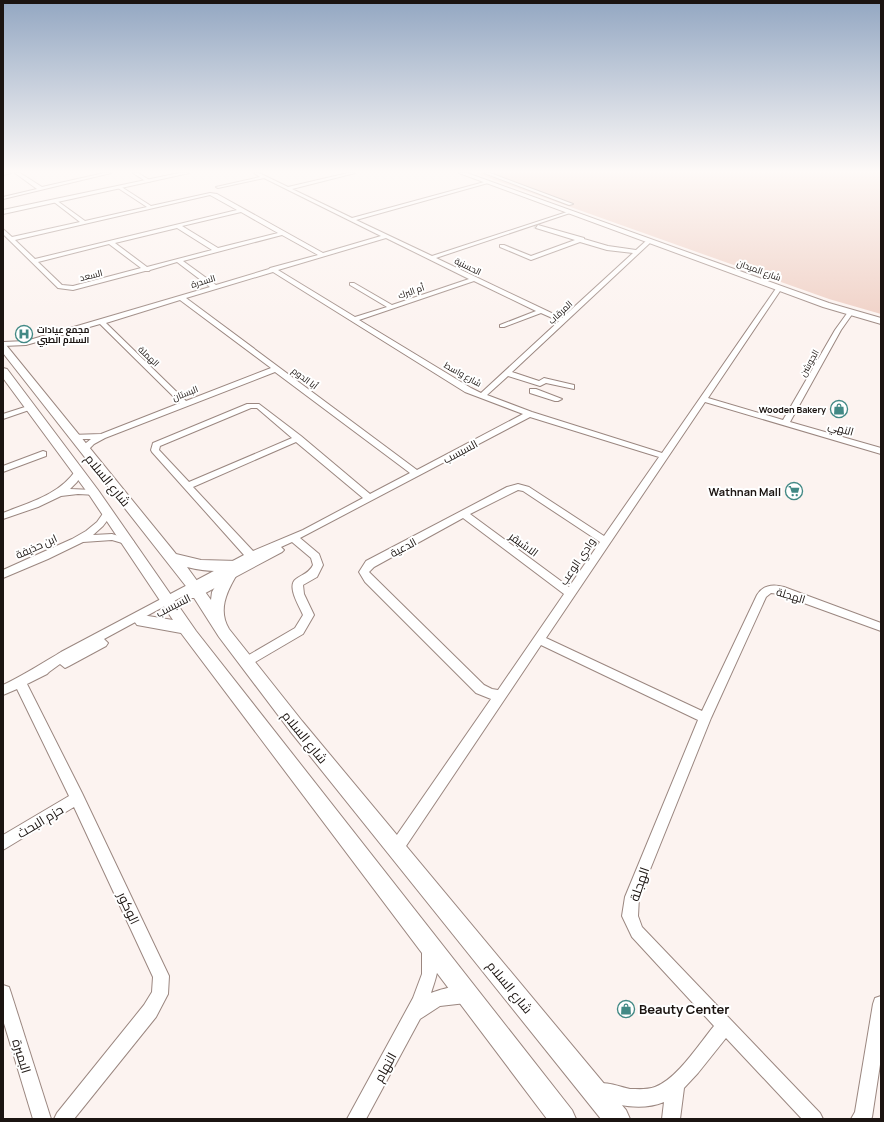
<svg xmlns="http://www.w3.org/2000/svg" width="884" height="1122" font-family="Manrope,Cairo,sans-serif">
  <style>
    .green { fill: #efcfc4 }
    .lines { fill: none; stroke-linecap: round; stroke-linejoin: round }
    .minor-tunnel { stroke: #dad2cf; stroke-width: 5; stroke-dasharray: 5 2.5; stroke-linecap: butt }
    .minor-casing { stroke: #9b8780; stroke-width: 2 }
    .tertiary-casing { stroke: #9b8780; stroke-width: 2 }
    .secondary-casing { stroke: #9b8780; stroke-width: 2 }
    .minor { fill: #fff; fill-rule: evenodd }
    .tertiary { fill: #fff; fill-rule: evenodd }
    .secondary { fill: #fff; fill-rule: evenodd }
    .labels { text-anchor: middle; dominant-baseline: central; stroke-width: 4; stroke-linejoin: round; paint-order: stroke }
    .far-street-label { font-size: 9px; fill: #1b1411; stroke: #fff }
    .far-poi-label { font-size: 9px; font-weight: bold; fill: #1b1411; stroke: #fff; text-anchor: start }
    .street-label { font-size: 11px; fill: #1b1411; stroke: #fff }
    .poi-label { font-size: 11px; font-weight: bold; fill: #1b1411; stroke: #fff; text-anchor: end }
    .near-street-label { font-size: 13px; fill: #1b1411; stroke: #fff }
    .near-poi-label { font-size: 13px; font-weight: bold; fill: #1b1411; stroke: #fff; text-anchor: start }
  </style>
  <rect width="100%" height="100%" fill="#fcf3f0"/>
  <path class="green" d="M475,173H881V314L829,299Z"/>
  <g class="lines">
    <path class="minor-tunnel" d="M534,226L538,227"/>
    <g class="minor-casing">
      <g id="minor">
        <path d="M3,173H11L3,175Z"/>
        <path d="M15,173H20L42,187L104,173H111L3,199V197L37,189Z"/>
        <path d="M133,173H138L151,181L147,182Z"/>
        <path d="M254,173H259L288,187L348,173H355L292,189L352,218L488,181V183L356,220L432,256L570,211V213L436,258L562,318L633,253L607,250L580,242L531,260L500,247V245H504L531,256L575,240L536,228L538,225L584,238V239L608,246L636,250L647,240H651V242L512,372L539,381L544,378L574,385V389L546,383L540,386L508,376L487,395L532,412L662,453L777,287L782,288L708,398L783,420L835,330L848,312L853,313L841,330L790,422L881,448V454L705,402L546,638L702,711L757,595C763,585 773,584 784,587L881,623V631L779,594L771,593L766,597L711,718L639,897L638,916L642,927L820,1113L823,1119H802L726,1038L698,1073L684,1088L680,1119H662L664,1102C642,1111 617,1106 595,1097L592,1091L595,1085C606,1080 619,1087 630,1089C638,1089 647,1090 655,1087C677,1079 699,1044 714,1026L632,937L622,916L625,897L698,720L541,645L402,852L397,854L392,852L390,847L392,842L491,699L476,693L365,582L359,572L366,561L507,487L518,484L529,487L604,536L659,457L530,417L300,538L319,554L323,565L317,577L303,585L304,594L314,615L303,634L250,665L246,667L242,665L240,662L242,659L295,628L303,615C300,607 286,586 296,579C303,574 309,573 313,565L311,558L292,542L281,547L284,550L282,552L196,598H188L187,594L104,639L108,643L106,646L69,666L65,668L60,664L49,672L47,674L27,684L82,793L169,976L168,994L156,1017L74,1119H54L57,1113L144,1005L152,992L153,977L74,807L3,850V835L69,796L17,689L3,695V685C24,675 41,664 61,652L244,555L152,452L151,450L153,443L247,404H259L301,436L370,494L410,473L275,372L105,438L94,444L87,451H81V447L91,439H71V435L101,434L180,403L100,324L26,345L3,346V342L26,341L210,287L177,262L150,270L149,271H145L73,290L58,288L3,234V229L12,237L80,222L54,202L56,200L85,221L147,207L118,188L120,186L151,206L210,193L217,194L323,253L381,236L264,178L218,188L216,187L260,177ZM210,195L237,210L35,259L15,240ZM241,212L278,233L218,248L182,226ZM177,228L212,250L147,267L115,243ZM282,235L318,255L270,268L269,269L216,285L183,261ZM386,238L469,279L392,305L354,283H350V285L387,307L355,317L278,270ZM109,244L141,268L73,286L62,285L38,262ZM273,272L465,392L523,414L417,470L186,298ZM474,281L536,311L500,325V327H504L541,313L559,321L481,393L471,388L359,320ZM180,300L271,368L186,401L106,323ZM251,408H257L292,438L189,482L159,450L160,446ZM296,442L363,498L303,530L253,551L193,487ZM518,490L523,491L600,542L569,587L470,514ZM463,518L564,594L498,690L492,689L484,685L369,572L374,567Z"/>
        <path d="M484,173H490L573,204L569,205Z"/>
        <path d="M530,389H536L562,399L558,401H555L530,393Z"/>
        <path d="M28,406H34L35,408L3,419V414Z"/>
        <path d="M43,451L46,452V456L3,472V466Z"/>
        <path d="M79,469L83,472L77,482L70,489L94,490L97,491L99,493L97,495L78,494L61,496L38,507L3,519V513C30,502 59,495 76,470Z"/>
        <path d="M107,511L112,514L103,526L93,535L112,534L132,540L134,542L132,544L129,545L112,540L83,542L48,559L3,578V570L72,539L86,531L97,522L104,512Z"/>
        <path d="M430,944L436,946C442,962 436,978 431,993C444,988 459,984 472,989L474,995L472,1001L466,1003L440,1006L420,1019L366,1119H347L413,998L422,974V952L424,946Z"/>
        <path d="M3,985L9,987L11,993L51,1119H33L3,1020Z"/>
        <path d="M881,996V1058L872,1117L871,1119H851L855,1112L873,1004L875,998Z"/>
      </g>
    </g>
    <g class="tertiary-casing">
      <g id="tertiary">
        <path d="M179,173H189L3,214V210Z"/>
        <path d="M459,173H467L829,303L881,318V324L823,307Z"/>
      </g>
    </g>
    <g class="secondary-casing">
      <g id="secondary">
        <path d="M3,344L6,345L176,554L201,560L238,561L240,565L238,569C222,573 203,571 187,567L211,600L212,592L224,572L229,571L234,572L236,576C226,593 218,611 229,629L302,721L626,1110L630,1119H601L290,731L219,637L189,590L3,353Z"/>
        <path d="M3,368L7,369L98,490L196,631L572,1110L576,1119H547L181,633L137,625L134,621L137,617L142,615L173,620L90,496L3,378Z"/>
      </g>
    </g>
    <use href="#minor" class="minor"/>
    <use href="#tertiary" class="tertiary"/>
    <use href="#secondary" class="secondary"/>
  </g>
  <linearGradient id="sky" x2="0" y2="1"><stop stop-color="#93a7c2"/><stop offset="0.52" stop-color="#fefaf8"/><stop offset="1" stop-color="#fefaf8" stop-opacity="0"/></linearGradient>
  <rect width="884" height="330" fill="url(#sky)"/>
  <defs>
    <g id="hospital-ring" transform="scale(0.9)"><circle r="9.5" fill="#fff" stroke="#428985" stroke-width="1.5"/><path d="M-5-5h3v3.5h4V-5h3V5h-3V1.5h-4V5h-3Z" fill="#428985"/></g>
    <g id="shop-ring" transform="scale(0.9)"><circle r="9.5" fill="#fff" stroke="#428985" stroke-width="1.5"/><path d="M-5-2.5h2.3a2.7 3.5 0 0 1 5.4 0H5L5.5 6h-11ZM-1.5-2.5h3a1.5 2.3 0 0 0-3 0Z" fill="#428985"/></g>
    <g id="supermarket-ring" transform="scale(0.9)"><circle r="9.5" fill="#fff" stroke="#428985" stroke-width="1.5"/><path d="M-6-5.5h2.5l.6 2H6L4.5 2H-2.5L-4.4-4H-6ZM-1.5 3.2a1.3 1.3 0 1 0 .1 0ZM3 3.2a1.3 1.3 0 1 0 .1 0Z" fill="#428985"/></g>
  </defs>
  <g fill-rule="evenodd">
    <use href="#hospital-ring" x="24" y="334"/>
    <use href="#shop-ring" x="839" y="409"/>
    <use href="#supermarket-ring" x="794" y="491"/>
    <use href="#shop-ring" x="626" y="1009"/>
  </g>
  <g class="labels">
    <g class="far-street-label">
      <text transform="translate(468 266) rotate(26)">الحسنية</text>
      <text transform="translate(759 270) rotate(20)">شارع الميدان</text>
      <text transform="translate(91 275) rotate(-14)">السعد</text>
      <text transform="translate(203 281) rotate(-17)">السدرة</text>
      <text transform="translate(411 291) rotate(-19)">أم البرك</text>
      <text transform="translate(560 312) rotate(-43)">المرقاب</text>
      <text transform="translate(149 356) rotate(44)">الهملة</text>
      <text transform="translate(809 363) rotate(-61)">الجوشن</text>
      <text transform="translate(463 374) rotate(29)">شارع واسط</text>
      <text transform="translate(305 378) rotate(37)">أبا الدوم</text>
      <text transform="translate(185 393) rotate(-21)">البستان</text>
    </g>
    <g class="far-poi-label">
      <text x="37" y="329">مجمع عيادات<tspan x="37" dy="10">السلام الطبي</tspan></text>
      <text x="826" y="409" text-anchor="end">Wooden Bakery</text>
    </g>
    <g class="street-label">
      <text transform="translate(841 428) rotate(16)">النهي</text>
      <text transform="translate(460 451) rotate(-28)">السبسب</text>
      <text transform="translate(524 544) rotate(36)">الاشيقر</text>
      <text transform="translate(36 546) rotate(-24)">ابن حذيفة</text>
      <text transform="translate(403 547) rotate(-28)">الدعية</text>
      <text transform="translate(577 561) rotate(-56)">وادي الوعب</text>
      <text transform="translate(791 595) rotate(17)">الهجلة</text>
      <text transform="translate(173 605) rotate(-27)">السبسب</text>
    </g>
    <g class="poi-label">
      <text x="781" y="491">Wathnan Mall</text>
    </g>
    <g class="near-street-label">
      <text transform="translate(108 480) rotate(51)">شارع السلام</text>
      <text transform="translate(305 737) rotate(51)">شارع السلام</text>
      <text transform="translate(40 821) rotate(-31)">حزم البحث</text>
      <text transform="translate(639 884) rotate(-71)">الهجلة</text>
      <text transform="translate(129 908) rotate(65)">الوكور</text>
      <text transform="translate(510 987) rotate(51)">شارع السلام</text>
      <text transform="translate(22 1056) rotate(73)">البمبرة</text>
      <text transform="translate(385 1067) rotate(-61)">النهام</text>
    </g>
    <g class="near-poi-label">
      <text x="639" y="1009">Beauty Center</text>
    </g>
  </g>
  <rect width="884" height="1122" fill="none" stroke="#1b1411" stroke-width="8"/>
</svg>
